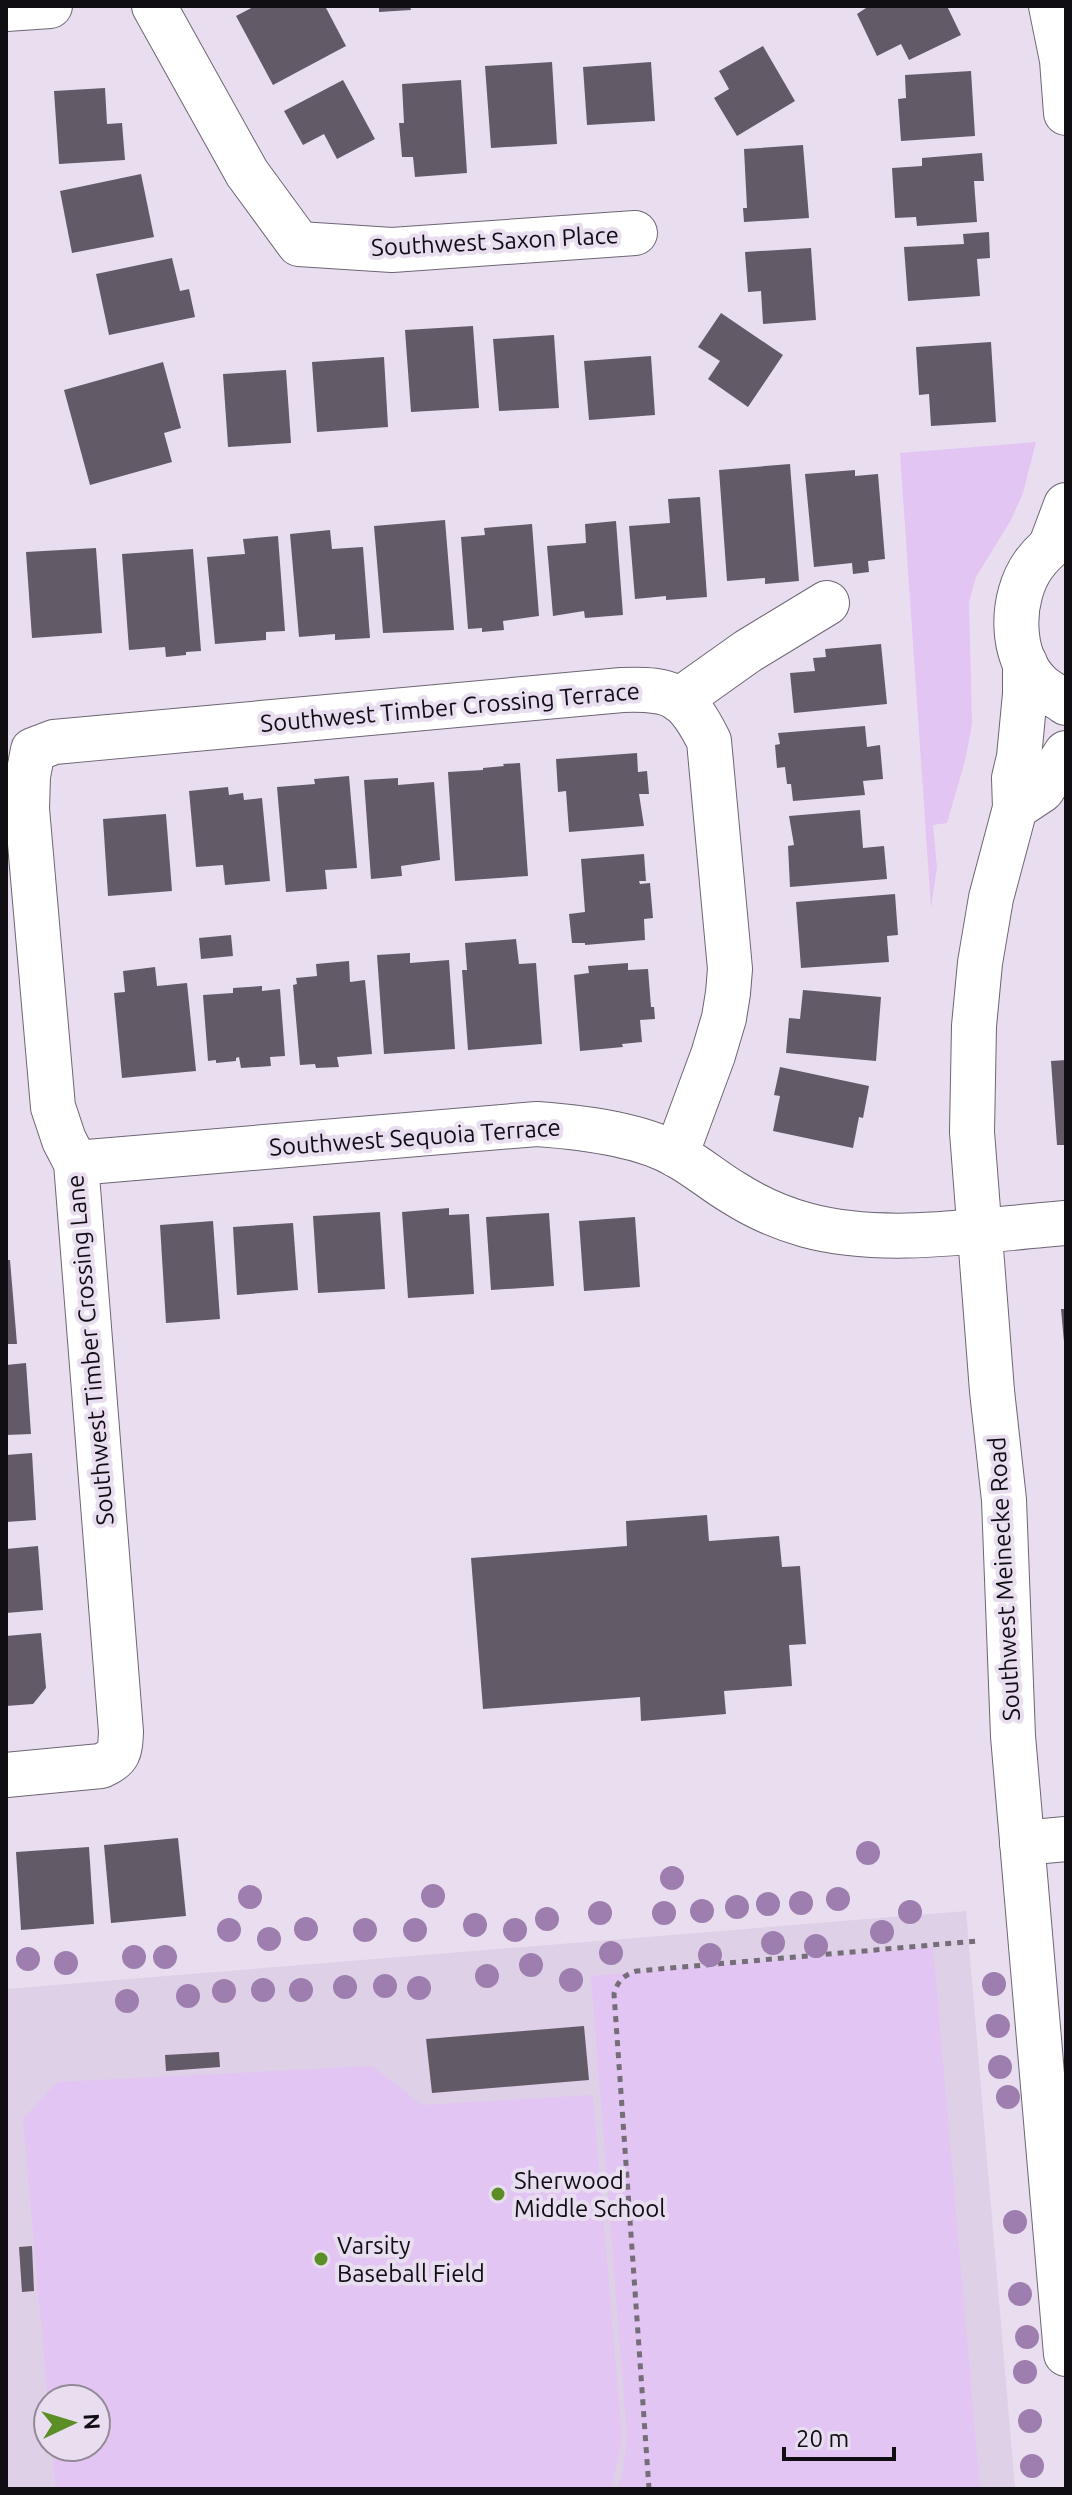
<svg xmlns="http://www.w3.org/2000/svg" width="1072" height="2495" font-family="Ubuntu,sans-serif">
  <style>
    .built { fill: #ded0e7; fill-rule: evenodd }
    .green { fill: #e2c5f3 }
    .building { fill: #635a68 }
    .lines { fill: none; stroke-linecap: round; stroke-linejoin: round }
    .minor-casing { stroke: #6e6574; stroke-width: 46 }
    .major-casing { stroke: #6e6574; stroke-width: 46 }
    .path { stroke: #756e79; stroke-width: 5; stroke-dasharray: 6 6; stroke-linecap: butt }
    .minor { stroke: #fff; stroke-width: 44 }
    .major { stroke: #fff; stroke-width: 44 }
    .tree { fill: #9e7eae }
    .poi-dot { fill: #5b8e26; stroke: #e9deef; stroke-width: 3 }
    .labels { text-anchor: middle; dominant-baseline: central; stroke-width: 8; stroke-linejoin: round; paint-order: stroke }
    .street-label { font-size: 24px; fill: #100d13; stroke: #e9deef }
    .poi-label { font-size: 24px; fill: #100d13; stroke: #e9deef; text-anchor: start }
  </style>
  <rect width="100%" height="100%" fill="#e9deef"/>
  <path class="built" d="M966,1911L1015,2489H6V1989ZM48,2399H96V2447H48Z"/>
  <g class="green">
    <path d="M1036,442L1023,493L1011,520L976,577L969,602L972,724L965,761L947,823L933,825L937,867L931,908L900,453Z"/>
    <path d="M933,1947L980,2489H618L623,2470L627,2437L591,1976Z"/>
    <path d="M372,2066L422,2105L593,2095L622,2439L611,2489H56L52,2447H96V2399H48V2402L23,2119L57,2082Z"/>
  </g>
  <g class="building">
    <path d="M255,6H325L346,46L273,85L236,16Z"/>
    <path d="M379,6H410L411,10L379,12Z"/>
    <path d="M869,6H947L961,35L909,60L901,44L877,56L857,14Z"/>
    <path d="M763,46L795,101L737,136L714,98L729,89L719,71Z"/>
    <path d="M552,62L557,144L491,148L485,66Z"/>
    <path d="M651,62L655,121L587,125L583,67Z"/>
    <path d="M971,71L975,136L901,141L898,99L906,98L905,75Z"/>
    <path d="M343,80L375,139L337,159L324,134L303,145L284,111Z"/>
    <path d="M461,80L467,173L415,177L413,157H402L399,123H404L402,84Z"/>
    <path d="M105,88L107,124L122,123L125,160L59,164L54,91Z"/>
    <path d="M803,145L809,218L744,222L743,208H747L744,149Z"/>
    <path d="M982,153L984,181H974L977,222L917,226L916,217L895,218L892,168L922,166V158Z"/>
    <path d="M141,174L154,237L72,253L60,191Z"/>
    <path d="M989,232L990,258L977,259L980,296L908,301L904,247L964,244L963,234Z"/>
    <path d="M811,248L816,320L763,324L761,291L748,292L745,252Z"/>
    <path d="M172,258L180,291L189,289L195,317L109,335L96,274Z"/>
    <path d="M721,313L783,355L748,407L708,379L720,361L698,347Z"/>
    <path d="M473,326L479,408L411,412L405,330Z"/>
    <path d="M554,335L559,408L499,411L493,339Z"/>
    <path d="M991,342L996,422L931,426L929,394L919,395L916,347Z"/>
    <path d="M651,356L655,415L589,420L584,361Z"/>
    <path d="M384,357L388,427L317,432L312,362Z"/>
    <path d="M163,362L181,428L164,433L172,462L90,485L64,390Z"/>
    <path d="M286,370L291,443L228,447L223,374Z"/>
    <path d="M790,464L799,581L765,584V578L727,581L719,470Z"/>
    <path d="M855,470V476L878,474L885,559L868,561L869,572L853,574L852,563L814,567L805,474Z"/>
    <path d="M700,497L707,597L666,600V596L635,599L629,526L670,523L668,499Z"/>
    <path d="M445,520L454,630L383,633L374,526Z"/>
    <path d="M616,521L623,615L585,618L584,611L553,616L547,546L586,543L585,524Z"/>
    <path d="M532,524L539,616L503,621L504,630L482,632V628L468,629L461,537L485,535L484,528Z"/>
    <path d="M330,530L332,549L363,547L370,638L335,640V634L299,637L290,534Z"/>
    <path d="M278,536L285,631L266,632V640L215,644L207,557L245,554L243,539Z"/>
    <path d="M96,548L102,633L32,638L26,552Z"/>
    <path d="M193,549L201,651L186,652V655L166,657L165,647L129,650L122,554Z"/>
    <path d="M881,644L887,704L794,713L790,673L815,671L813,658L826,657L825,649Z"/>
    <path d="M865,726L867,747L880,745L883,779L863,781L865,795L793,801L791,784H787L785,767L777,768L775,745L780,744L778,733Z"/>
    <path d="M637,753L638,772L647,771L649,794H639L644,826L569,832L566,791L558,792L556,759Z"/>
    <path d="M520,763L528,876L455,881L448,772L483,770V768L504,766L503,764Z"/>
    <path d="M349,776L357,868L325,870L327,889L286,892L277,787L315,784L314,779Z"/>
    <path d="M398,778V785L434,782L440,860L401,866L402,876L371,879L364,780Z"/>
    <path d="M228,787L229,795L243,793L244,800L262,798L270,881L225,885L223,865L196,867L189,791Z"/>
    <path d="M860,810L863,848L884,846L887,879L790,887L788,846L794,845L789,816Z"/>
    <path d="M166,814L172,891L108,896L103,819Z"/>
    <path d="M644,854L646,881H639L640,884L650,883L653,918L644,919L645,940L585,945V943H572L569,914L585,912L581,859Z"/>
    <path d="M895,894L898,935L887,936L889,962L801,968L796,902Z"/>
    <path d="M231,935L233,956L201,959L199,938Z"/>
    <path d="M516,939L519,964L536,963L542,1044L468,1050L462,970H467L465,943Z"/>
    <path d="M410,953V963L449,960L455,1049L384,1054L377,955Z"/>
    <path d="M349,961L350,982L365,980L372,1054L337,1057L339,1067L316,1068L315,1064L300,1065L293,985L297,984L296,978L317,976L316,964Z"/>
    <path d="M628,963V970L648,969L651,1007H654L655,1019L640,1020L642,1042L622,1044L623,1047L580,1051L574,975L589,973L588,966Z"/>
    <path d="M155,967L157,986L187,983L196,1071L122,1078L114,993L125,992L123,971Z"/>
    <path d="M262,986V991L280,989L285,1056L270,1057L271,1066L241,1068L239,1057L236,1058V1061L216,1063V1060L208,1061L203,995L233,993V988Z"/>
    <path d="M803,990L881,997L876,1061L786,1053L789,1018L800,1019Z"/>
    <path d="M1066,1060V1145H1057L1051,1061Z"/>
    <path d="M780,1067L869,1086L863,1118L859,1117L853,1148L773,1131L780,1096L774,1095Z"/>
    <path d="M449,1208V1215L469,1214L474,1294L408,1298L402,1212Z"/>
    <path d="M380,1212L385,1289L318,1293L313,1216Z"/>
    <path d="M549,1213L554,1286L491,1290L486,1217Z"/>
    <path d="M635,1217L640,1287L584,1291L579,1221Z"/>
    <path d="M213,1221L220,1319L166,1323L160,1225Z"/>
    <path d="M293,1223L298,1290L237,1295L233,1227Z"/>
    <path d="M6,1260H10L17,1344H6Z"/>
    <path d="M1061,1309H1066V1342H1064Z"/>
    <path d="M26,1363L31,1434L6,1435V1365Z"/>
    <path d="M32,1453L36,1520L6,1522V1455Z"/>
    <path d="M707,1515L709,1541L779,1536L782,1567L800,1566L806,1644L789,1645L792,1686L724,1691L726,1714L641,1721L640,1697L483,1709L471,1558L627,1546L626,1521Z"/>
    <path d="M38,1546L43,1610L6,1613V1549Z"/>
    <path d="M41,1633L46,1688L33,1704L6,1706V1636Z"/>
    <path d="M178,1838L186,1916L111,1923L104,1845Z"/>
    <path d="M89,1847L94,1924L21,1930L16,1852Z"/>
    <path d="M584,2026L589,2080L432,2093L426,2039Z"/>
    <path d="M219,2052L220,2067L166,2071L165,2055Z"/>
    <path d="M32,2246L34,2291L22,2292L19,2247Z"/>
  </g>
  <g class="lines">
    <g class="minor-casing">
      <g id="minor">
        <path d="M154,6L247,173L299,244L392,250L635,233"/>
        <path d="M1051,6L1062,60L1066,113"/>
        <path d="M6,9L50,6"/>
        <path d="M1051,545L1066,505"/>
        <path d="M679,700L748,651L827,603"/>
        <path d="M76,1163L537,1124C580,1127 641,1134 678,1156C698,1167 715,1182 734,1193C756,1207 781,1218 806,1225C886,1247 984,1229 1066,1223"/>
        <path d="M6,1775L101,1766C120,1758 120,1751 121,1732L76,1163L64,1140L53,1107L27,809L28,776L33,750L54,742L622,690C673,688 686,695 709,741L730,969L728,993L724,1018L713,1055L676,1155"/>
        <path d="M1022,1843L1066,1839"/>
      </g>
    </g>
    <g class="major-casing">
      <g id="major">
        <path d="M1066,535C1053,543 1043,552 1034,564C1010,597 1009,656 1040,685C1048,692 1058,697 1066,703"/>
        <path d="M1025,663V694L1019,757L1014,778L1015,808L991,898L980,963L974,1026L972,1132L992,1391L1004,1500L1013,1736L1066,2354"/>
        <path d="M1015,808L1042,790L1066,753"/>
      </g>
    </g>
    <path class="path" d="M649,2489L614,1994C617,1982 624,1974 637,1971L977,1941"/>
    <use href="#minor" class="minor"/>
    <use href="#major" class="major"/>
  </g>
  <g class="tree">
    <circle cx="868" cy="1853" r="12"/>
    <circle cx="672" cy="1878" r="12"/>
    <circle cx="433" cy="1896" r="12"/>
    <circle cx="250" cy="1897" r="12"/>
    <circle cx="838" cy="1899" r="12"/>
    <circle cx="801" cy="1903" r="12"/>
    <circle cx="768" cy="1904" r="12"/>
    <circle cx="737" cy="1907" r="12"/>
    <circle cx="702" cy="1911" r="12"/>
    <circle cx="910" cy="1912" r="12"/>
    <circle cx="600" cy="1913" r="12"/>
    <circle cx="664" cy="1913" r="12"/>
    <circle cx="547" cy="1919" r="12"/>
    <circle cx="475" cy="1925" r="12"/>
    <circle cx="306" cy="1929" r="12"/>
    <circle cx="229" cy="1930" r="12"/>
    <circle cx="365" cy="1930" r="12"/>
    <circle cx="415" cy="1930" r="12"/>
    <circle cx="515" cy="1930" r="12"/>
    <circle cx="882" cy="1932" r="12"/>
    <circle cx="269" cy="1939" r="12"/>
    <circle cx="773" cy="1943" r="12"/>
    <circle cx="816" cy="1946" r="12"/>
    <circle cx="611" cy="1953" r="12"/>
    <circle cx="710" cy="1955" r="12"/>
    <circle cx="134" cy="1957" r="12"/>
    <circle cx="165" cy="1957" r="12"/>
    <circle cx="28" cy="1959" r="12"/>
    <circle cx="66" cy="1963" r="12"/>
    <circle cx="531" cy="1965" r="12"/>
    <circle cx="487" cy="1976" r="12"/>
    <circle cx="571" cy="1980" r="12"/>
    <circle cx="994" cy="1984" r="12"/>
    <circle cx="385" cy="1986" r="12"/>
    <circle cx="345" cy="1987" r="12"/>
    <circle cx="419" cy="1988" r="12"/>
    <circle cx="263" cy="1990" r="12"/>
    <circle cx="301" cy="1990" r="12"/>
    <circle cx="224" cy="1991" r="12"/>
    <circle cx="188" cy="1996" r="12"/>
    <circle cx="127" cy="2001" r="12"/>
    <circle cx="998" cy="2026" r="12"/>
    <circle cx="1000" cy="2067" r="12"/>
    <circle cx="1008" cy="2097" r="12"/>
    <circle cx="1015" cy="2222" r="12"/>
    <circle cx="1020" cy="2294" r="12"/>
    <circle cx="1027" cy="2337" r="12"/>
    <circle cx="1025" cy="2372" r="12"/>
    <circle cx="1030" cy="2421" r="12"/>
    <circle cx="1032" cy="2466" r="12"/>
  </g>
  <g class="poi-dot">
    <circle cx="498" cy="2194" r="8"/>
    <circle cx="321" cy="2259" r="8"/>
  </g>
  <g class="labels">
    <g class="street-label">
      <text transform="translate(495 241) rotate(-3)">Southwest Saxon Place</text>
      <text transform="translate(450 707) rotate(-5)">Southwest Timber Crossing Terrace</text>
      <text transform="translate(415 1137) rotate(-4)">Southwest Sequoia Terrace</text>
      <text transform="translate(90 1350) rotate(-95)">Southwest Timber Crossing Lane</text>
      <text transform="translate(1004 1579) rotate(-93)">Southwest Meinecke Road</text>
    </g>
    <g class="poi-label">
      <text x="514" y="2180">Sherwood<tspan x="514" dy="28">Middle School</tspan></text>
      <text x="337" y="2245">Varsity<tspan x="337" dy="28">Baseball Field</tspan></text>
    </g>
  </g>
  <rect width="1072" height="2495" fill="none" stroke="#100d13" stroke-width="16"/>
  <g transform="translate(72 2423) rotate(86)"><circle r="38" fill="#e9deef" stroke="#928a97" stroke-width="2"/>
  <path d="M0-6L14 30L0 20L-14 30Z" fill="#5b8e26"/>
  <text y="-12" font-size="22" font-weight="bold" text-anchor="middle" fill="#100d13">N</text>
  </g>
  <path d="M784 2447v12h110v-12" fill="none" stroke="#100d13" stroke-width="4"/>
  <text x="796" y="2447" font-size="24" fill="#100d13" stroke="#e9deef" stroke-width="6" paint-order="stroke">20 m</text>
</svg>
